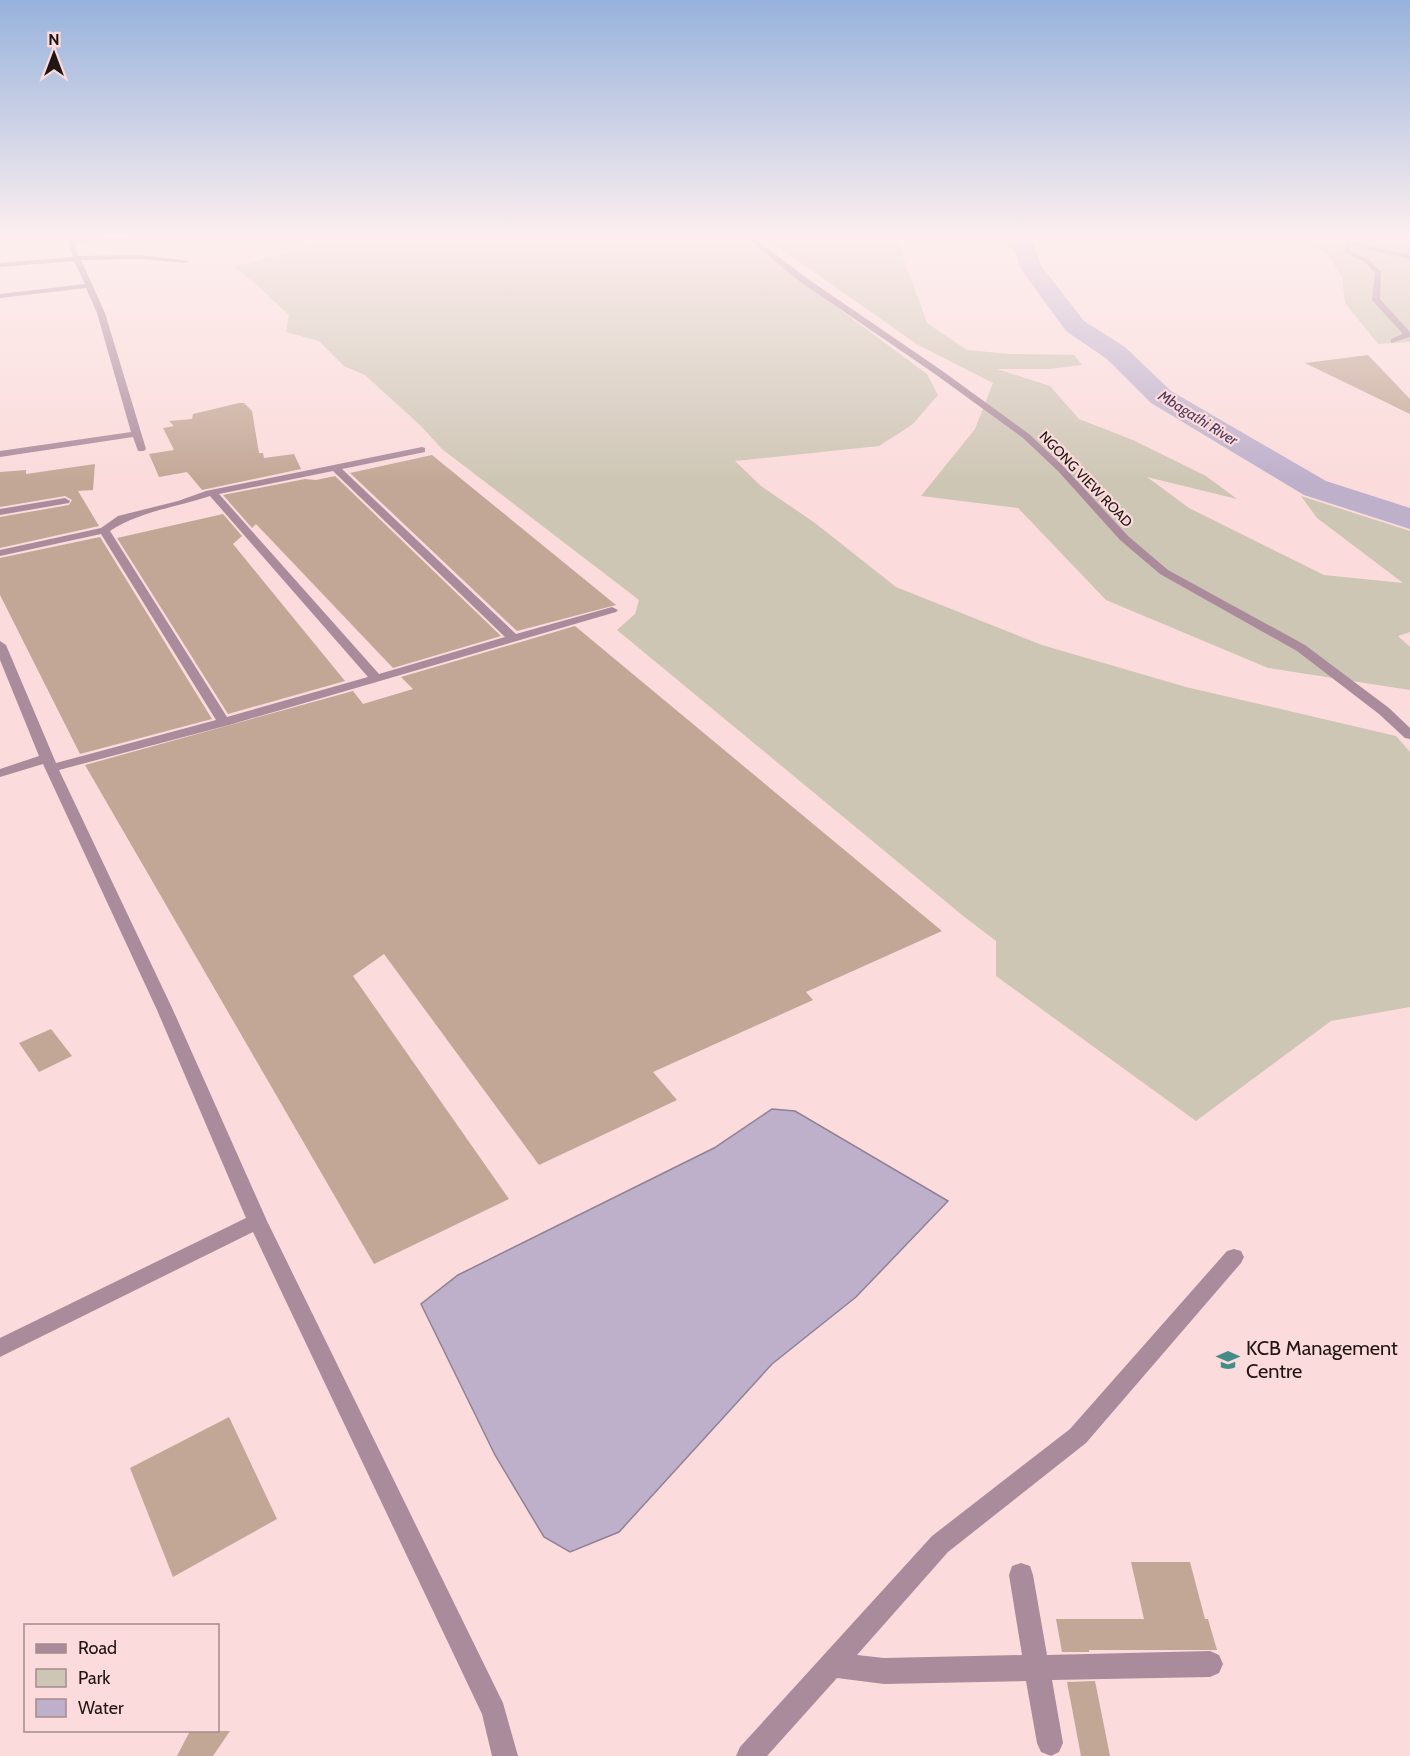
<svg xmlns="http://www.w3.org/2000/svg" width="1410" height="1756" font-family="Cabin,sans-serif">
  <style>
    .green { fill: #cec6b5 }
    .water { fill: #beb0cb; stroke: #8f8294; stroke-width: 1.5 }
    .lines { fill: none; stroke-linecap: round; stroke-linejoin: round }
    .river { fill: #beb0cb; fill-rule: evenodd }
    .building { fill: #c3a796 }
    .minor { fill: #aa8b9c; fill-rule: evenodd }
    .labels { text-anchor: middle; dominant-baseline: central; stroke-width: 4.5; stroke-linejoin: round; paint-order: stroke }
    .far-street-label { font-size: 14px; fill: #221515; stroke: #fbdbdb }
    .far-water-label { font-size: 15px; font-style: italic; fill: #4f3960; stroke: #fbdbdb }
    .near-poi-label { font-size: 20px; fill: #221515; stroke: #fbdbdb; text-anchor: start }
  </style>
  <rect width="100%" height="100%" fill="#fbdbdb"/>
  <g class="green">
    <path d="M357,235H739L927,374L938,395L913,424L879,446L735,461L761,486L815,523L896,587L1042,645L1186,687L1396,736L1410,752V1007L1331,1021L1196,1121L996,976V941L962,915L617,630L635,614L639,600L442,449L421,426L365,375L344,366L319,341L286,332L289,315L257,285L234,267Z"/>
    <path d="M761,235H895L927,323L967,350L1010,354L1074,355L1082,365L1050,369H997L1050,386L1079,419L1133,440L1206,476L1237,499L1147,477L1189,508L1324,575L1403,583L1317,518L1301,496L1410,531V632L1398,636L1410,647V690L1268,668L1106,600L1018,508L921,496L975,429L993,383L918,345Z"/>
    <path d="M1286,235H1410V342L1378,344L1345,303L1342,277L1325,250L1290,244Z"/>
  </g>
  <path class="water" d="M772,1109L795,1111L948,1201L856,1297L772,1364L619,1532L570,1552L544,1537L495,1455L421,1304L458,1275L714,1148Z"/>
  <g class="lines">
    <path class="river" d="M994,235H1020L1033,243L1042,267L1084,321L1125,347L1171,391L1326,481L1410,508V529L1304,495L1151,403L1107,359L1066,331L1020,268L1015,251Z"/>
  </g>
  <g class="building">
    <path d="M1368,355L1410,399V414L1305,363Z"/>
    <path d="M239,403H244L252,411L259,453H263L264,458L294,454L301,469L202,490L187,472L159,477L149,454L174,450L163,428L174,426L169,421L192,419L193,414Z"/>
    <path d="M432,455L616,605L517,631L350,473Z"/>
    <path d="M95,464L93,490L78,491L99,526L0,548V517L69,505L72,500L65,496L0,507V472L26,470V474Z"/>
    <path d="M335,476L501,636L393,668L256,524L252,528L223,495L305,479L316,480Z"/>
    <path d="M223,514L242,536L233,544L345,681L228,714L117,538Z"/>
    <path d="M100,537L212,719L80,754L0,595V558Z"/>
    <path d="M575,626L942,931L806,992L813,1000L653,1072L677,1100L539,1165L384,954L353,976L509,1199L374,1264L85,765L353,691L363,704L413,689L401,677Z"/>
    <path d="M51,1029L72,1056L39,1072L19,1043Z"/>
    <path d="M229,1417L277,1519L173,1577L130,1468Z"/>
    <path d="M1131,1562H1190L1205,1619H1208L1217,1650H1089V1652H1062L1056,1619H1144Z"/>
    <path d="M1095,1681L1110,1756H1081L1067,1682Z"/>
    <path d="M190,1731H230L213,1756H177Z"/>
  </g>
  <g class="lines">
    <g class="minor">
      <path d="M66,235H72L74,239L210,235L75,243L79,256L140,255L190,261L187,263L140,259L81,260L105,313L146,449L144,451H138L133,437L0,457V451L131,432L97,313L86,288L0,298V294L85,284L74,261L0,267V263L73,257Z"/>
      <path d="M743,235H750L808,279L941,370L1029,434L1064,467L1128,536L1168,570L1305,645L1389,708L1410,728V739L1405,738L1379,714L1297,651L1160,574L1120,540L1058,471L1023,438L935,374L802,283Z"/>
      <path d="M1335,235H1343L1352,242L1410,255V259L1352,246L1349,250L1369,260L1381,272L1380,299L1410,332V337L1391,343V339L1403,334L1372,300L1375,273L1365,262L1343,252L1346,244Z"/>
      <path d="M422,447L425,448V452L342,469L516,634L612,607L618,610L616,612L229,725L59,770L173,1010L267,1221L503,1703L518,1756H492L482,1714L253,1232L0,1357V1338L246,1218L157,1010L43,764L0,777V769L39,756L0,660V641L6,645L56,763L216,720L101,534L0,556V550L101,528L118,516L178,501L206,491ZM333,471L505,637L379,674L219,494ZM210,496L368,677L227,717L110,531C138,512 177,507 210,496Z"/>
      <path d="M65,498L70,501L69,503L0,515V509Z"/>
      <path d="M1234,1249L1241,1251L1244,1257L1241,1263L1086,1443L948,1552L857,1655L884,1658L1022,1655L1009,1575L1012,1566L1021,1563L1030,1566L1033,1575L1047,1655L1210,1651L1219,1655L1223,1664L1219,1673L1210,1677L1052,1680L1063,1743L1059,1752L1051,1756L1041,1752L1037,1743L1026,1681L884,1684L837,1678L767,1756H736L740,1747L932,1536L1070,1429L1227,1251Z"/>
    </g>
  </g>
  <linearGradient id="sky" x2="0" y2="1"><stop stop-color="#97b2dc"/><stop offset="0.49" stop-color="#fdefef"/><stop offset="1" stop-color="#fdefef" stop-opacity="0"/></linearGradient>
  <rect width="1410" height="481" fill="url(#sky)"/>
  <defs>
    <g id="university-bare" transform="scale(1.8)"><path d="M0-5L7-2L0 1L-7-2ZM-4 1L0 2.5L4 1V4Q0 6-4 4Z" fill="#448c88" stroke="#fbdbdb" stroke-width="2.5" paint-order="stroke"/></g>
  </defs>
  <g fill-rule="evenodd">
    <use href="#university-bare" x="1228" y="1360"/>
  </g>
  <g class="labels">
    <g class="far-street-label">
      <text transform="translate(1086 479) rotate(46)">NGONG VIEW ROAD</text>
    </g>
    <g class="far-water-label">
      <text transform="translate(1198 418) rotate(32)">Mbagathi River</text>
    </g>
    <g class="near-poi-label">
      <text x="1246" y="1348">KCB Management<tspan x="1246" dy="23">Centre</tspan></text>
    </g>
  </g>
  <rect x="24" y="1624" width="195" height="108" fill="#fbdbdb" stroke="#a48c8c" stroke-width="1.5"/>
  <rect x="36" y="1644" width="30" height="9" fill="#aa8b9c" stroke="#a48c8c" stroke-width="1.5"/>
  <text x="78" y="1654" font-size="18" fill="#221515">Road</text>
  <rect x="36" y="1669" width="30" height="18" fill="#cec6b5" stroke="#a48c8c" stroke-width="1.5"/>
  <text x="78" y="1684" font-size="18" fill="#221515">Park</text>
  <rect x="36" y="1699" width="30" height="18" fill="#beb0cb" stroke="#a48c8c" stroke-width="1.5"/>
  <text x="78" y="1714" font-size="18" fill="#221515">Water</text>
  <g transform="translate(54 54)" stroke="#fbdbdb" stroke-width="4.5" paint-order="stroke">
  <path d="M0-4.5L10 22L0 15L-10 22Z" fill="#221515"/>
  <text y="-9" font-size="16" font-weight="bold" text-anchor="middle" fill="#221515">N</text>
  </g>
</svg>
